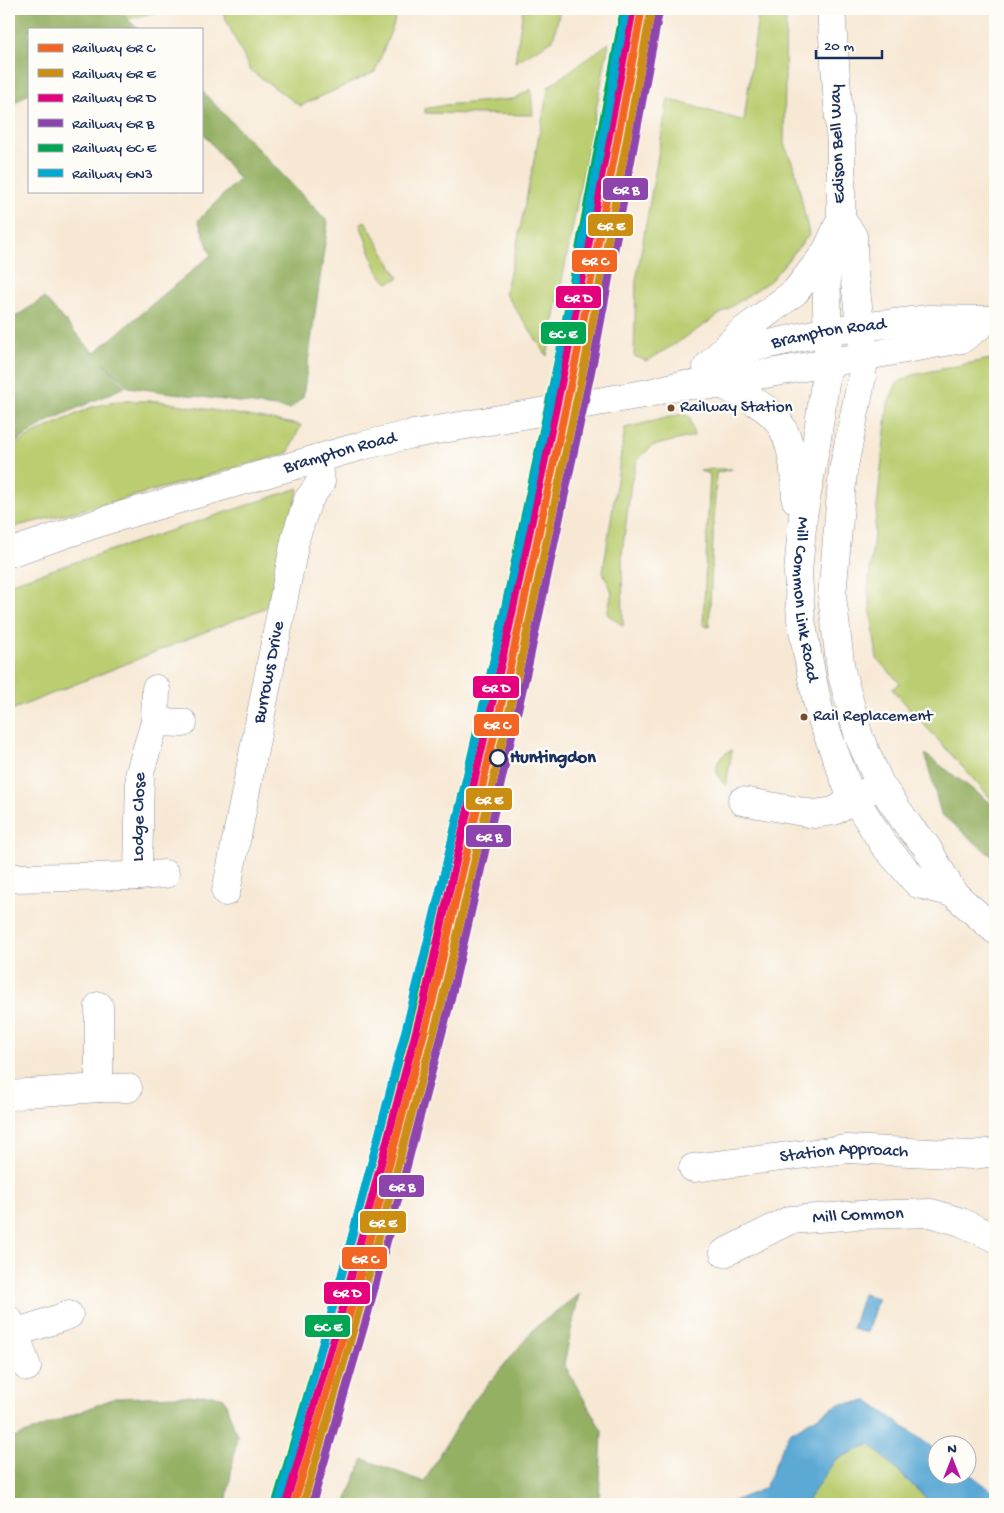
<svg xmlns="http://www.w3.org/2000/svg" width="1004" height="1513" font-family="'Gochi Hand',sans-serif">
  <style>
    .green { fill: #bbcd71; stroke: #6b7e68 }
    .forest { fill: #94b063; stroke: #587060 }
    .water { fill: #5ca9d5; stroke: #3c6c9a }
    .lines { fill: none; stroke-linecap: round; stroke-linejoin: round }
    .minor-casing { stroke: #898c99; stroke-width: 29 }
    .major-casing { stroke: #898c99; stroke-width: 29 }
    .minor { stroke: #fff; stroke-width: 28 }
    .major { stroke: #fff; stroke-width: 28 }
    .rail-1-casing { stroke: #fdfcf7; stroke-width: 11 }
    .rail-2-casing { stroke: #fdfcf7; stroke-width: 11 }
    .rail-3-casing { stroke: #fdfcf7; stroke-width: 11 }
    .rail-4-casing { stroke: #fdfcf7; stroke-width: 11 }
    .rail-5-casing { stroke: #fdfcf7; stroke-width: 11 }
    .rail-6-casing { stroke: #fdfcf7; stroke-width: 11 }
    .rail-1 { stroke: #f26522; stroke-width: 8 }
    .rail-2 { stroke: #cb8e13; stroke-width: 8 }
    .rail-3 { stroke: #e5007d; stroke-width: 8 }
    .rail-4 { stroke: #8e44ad; stroke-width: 8 }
    .rail-5 { stroke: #00a651; stroke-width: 8 }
    .rail-6 { stroke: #00a9ce; stroke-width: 8 }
    .bus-dot { fill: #7a4b2a; stroke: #fdfcf7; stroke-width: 2 }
    .stop-dot { fill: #fdfcf7; stroke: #1b2f5e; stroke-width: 2.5 }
    .labels { text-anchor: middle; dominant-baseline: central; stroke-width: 5; stroke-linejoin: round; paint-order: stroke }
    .bus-label { font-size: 17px; fill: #1b2f5e; stroke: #fdfcf7; text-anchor: start }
    .street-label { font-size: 18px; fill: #1b2f5e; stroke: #fdfcf7 }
    .stop-label { font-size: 18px; font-weight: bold; fill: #1b2f5e; stroke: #fdfcf7; text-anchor: start }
    .line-badge { stroke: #fdfcf7; stroke-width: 2 }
    .badge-label { font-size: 14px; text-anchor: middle; font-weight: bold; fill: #fff }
  </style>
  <rect width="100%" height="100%" fill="#fdfcf7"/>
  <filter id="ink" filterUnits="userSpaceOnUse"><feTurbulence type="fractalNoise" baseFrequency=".02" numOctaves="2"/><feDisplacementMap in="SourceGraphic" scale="10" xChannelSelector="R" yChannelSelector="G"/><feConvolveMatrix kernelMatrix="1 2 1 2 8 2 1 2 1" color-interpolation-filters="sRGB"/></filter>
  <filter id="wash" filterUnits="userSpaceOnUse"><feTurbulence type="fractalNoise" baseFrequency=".0096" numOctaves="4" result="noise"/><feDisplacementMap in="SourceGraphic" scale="20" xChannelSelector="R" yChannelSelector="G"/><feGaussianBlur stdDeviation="1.12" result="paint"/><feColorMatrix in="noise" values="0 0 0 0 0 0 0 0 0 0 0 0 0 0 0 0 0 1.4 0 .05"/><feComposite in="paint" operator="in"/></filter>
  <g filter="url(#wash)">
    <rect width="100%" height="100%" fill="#f7e8d4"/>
    <g class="green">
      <path d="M117,9H169L128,19Z"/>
      <path d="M221,9H398L393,26L375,72L300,106L250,70Z"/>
      <path d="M523,9H560L553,40L515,62Z"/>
      <path d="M759,9H786L784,144L795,169L809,235L771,280L683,339L647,361L634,356L636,281L668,99L744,121Z"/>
      <path d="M609,43L547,356L505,293L516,249L549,86Z"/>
      <path d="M531,89L533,115L425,113V109L445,105L514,99Z"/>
      <path d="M365,221L399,278L387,283L377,270L360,224Z"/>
      <path d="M995,358V803L892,689L900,683L877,659L868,590L888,404L897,383L913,375Z"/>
      <path d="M119,401H158L301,425L288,453L98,506L9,528V449L35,433L92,407Z"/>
      <path d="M682,414L690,417L694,436L652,446L637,461L631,483L622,554L623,626L607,614L612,592L603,572L625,428Z"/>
      <path d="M714,469H732L716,473L709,627L703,625L710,474L700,471Z"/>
      <path d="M299,488L267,607L9,711V584Z"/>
      <path d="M732,750L726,786C712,772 714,758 732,750Z"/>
      <path d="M871,1444L932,1504H805L835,1460Z"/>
    </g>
    <g class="forest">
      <path d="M9,9H117L138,29H29V93L9,107Z"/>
      <path d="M201,90L328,222L303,397L290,409L128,387L103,362L125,387L46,422L9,447V321L44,298L94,353L211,255L198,220L239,179L201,130Z"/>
      <path d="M925,754L995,806V859L941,814Z"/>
      <path d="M579,1294L564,1364L602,1431L599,1504H345L363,1459L424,1482L467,1409L536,1327Z"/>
      <path d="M212,1395L224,1398L237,1436L226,1504H9V1440L115,1398Z"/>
    </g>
    <g class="water">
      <path d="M863,1294L878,1298L867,1333L852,1329Z"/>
      <path d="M868,1401L936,1450V1476H966L967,1472L995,1493V1504H932L870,1444L835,1460L805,1504H726L765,1488L788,1434L839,1404Z"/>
    </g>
  </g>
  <g filter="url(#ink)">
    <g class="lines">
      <g class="minor-casing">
        <g id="minor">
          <path d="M155,722L183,723"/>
          <path d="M742,801L814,814L834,811L880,784"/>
          <path d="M138,876L165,874"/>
          <path id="s1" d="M9,878L138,876L140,772L155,722L156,689"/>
          <path id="s2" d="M226,892L296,536L308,500L321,482L318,458"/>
          <path d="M99,1088H128"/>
          <path d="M9,1097L26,1093L99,1088V1006"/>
          <path id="s3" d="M693,1168L847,1149L972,1155L995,1152"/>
          <path id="s4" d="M724,1253L790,1220L860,1215L931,1213L961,1222L995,1238"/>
          <path d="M9,1320L15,1333L69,1315"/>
          <path d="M15,1333L27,1367"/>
        </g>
      </g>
      <g class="major-casing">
        <g id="major">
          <path d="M841,219L853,236L854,274L864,356L862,377L843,471L832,596L841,671L859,737L880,784L910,828L926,846L953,893L995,930"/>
          <path id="s5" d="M826,252L828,362L817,438L803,516L798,573L801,620L812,678L820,714L848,788L884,845L918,884L953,893"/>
          <path id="s6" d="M718,362L752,348L827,331L929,319L991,320"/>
          <path d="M707,367L739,334L795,292L826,252L841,219V146L831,9"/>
          <path d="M723,385C741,394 767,406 778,421C794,443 795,475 796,500"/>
          <path id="s7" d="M9,553L107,520L361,446L408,435L649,393L681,385H723L759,375L962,339L986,321"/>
        </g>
      </g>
      <use href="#minor" class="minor"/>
      <use href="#major" class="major"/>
      <g class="rail-1-casing">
        <path id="rail-1" d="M294,1504L351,1309L432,1003L512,658L577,354L642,9"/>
      </g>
      <g class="rail-2-casing">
        <path id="rail-2" d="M303,1504L359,1311L441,1005L521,660L586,356L651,11"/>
      </g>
      <g class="rail-3-casing">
        <path id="rail-3" d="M286,1502L343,1307L424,1001L503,656L568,352L633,9"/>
      </g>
      <g class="rail-4-casing">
        <path id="rail-4" d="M312,1504L368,1313L449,1007L529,662L594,358L659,12"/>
      </g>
      <g class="rail-5-casing">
        <path id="rail-5" d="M277,1499L334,1304L415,999L495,654L560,351L624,9"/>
      </g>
      <g class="rail-6-casing">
        <path id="rail-6" d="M278,1504C380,1148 469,788 545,426C574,287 602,148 626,9"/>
      </g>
      <use href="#rail-1" class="rail-1"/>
      <use href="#rail-2" class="rail-2"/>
      <use href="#rail-3" class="rail-3"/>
      <use href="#rail-4" class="rail-4"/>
      <use href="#rail-5" class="rail-5"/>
      <use href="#rail-6" class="rail-6"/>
    </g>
  </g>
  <g class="bus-dot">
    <circle cx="671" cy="408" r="4.5"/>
    <circle cx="804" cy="717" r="4.5"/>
  </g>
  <circle class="stop-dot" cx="498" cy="758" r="8"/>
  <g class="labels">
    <g class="bus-label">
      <text x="680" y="408">Railway Station</text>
      <text x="813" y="717">Rail Replacement</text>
    </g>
    <g class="street-label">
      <text transform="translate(838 144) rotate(-92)">Edison Bell Way</text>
      <text stroke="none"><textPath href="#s6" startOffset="115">Brampton Road</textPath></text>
      <text stroke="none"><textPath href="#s7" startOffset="346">Brampton Road</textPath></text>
      <text stroke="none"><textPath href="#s5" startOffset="350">Mill Common Link Road</textPath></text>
      <text stroke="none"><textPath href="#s2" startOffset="224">Burrows Drive</textPath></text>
      <text stroke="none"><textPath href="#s1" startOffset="188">Lodge Close</textPath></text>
      <text stroke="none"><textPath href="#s3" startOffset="152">Station Approach</textPath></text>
      <text stroke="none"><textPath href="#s4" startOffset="142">Mill Common</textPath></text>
    </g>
    <g class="stop-label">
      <text x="510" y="758">Huntingdon</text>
    </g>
  </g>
  <g class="line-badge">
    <rect x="602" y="177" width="47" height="24" rx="5" fill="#8e44ad"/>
    <rect x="587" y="213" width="47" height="24" rx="5" fill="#cb8e13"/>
    <rect x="571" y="249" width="47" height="24" rx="5" fill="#f26522"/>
    <rect x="555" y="285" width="47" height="24" rx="5" fill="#e5007d"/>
    <rect x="540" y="321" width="47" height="24" rx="5" fill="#00a651"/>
    <rect x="472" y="675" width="48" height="24" rx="5" fill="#e5007d"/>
    <rect x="473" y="713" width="47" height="24" rx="5" fill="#f26522"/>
    <rect x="465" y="787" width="48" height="24" rx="5" fill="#cb8e13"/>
    <rect x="465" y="824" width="47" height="24" rx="5" fill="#8e44ad"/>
    <rect x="378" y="1174" width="47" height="24" rx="5" fill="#8e44ad"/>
    <rect x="359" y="1210" width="48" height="24" rx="5" fill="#cb8e13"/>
    <rect x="341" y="1246" width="47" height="24" rx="5" fill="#f26522"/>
    <rect x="323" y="1281" width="48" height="24" rx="5" fill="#e5007d"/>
    <rect x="304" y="1314" width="47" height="24" rx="5" fill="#00a651"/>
  </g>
  <g class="badge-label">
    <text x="626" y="194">GR B</text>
    <text x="611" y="230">GR E</text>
    <text x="595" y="265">GR C</text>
    <text x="578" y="302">GR D</text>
    <text x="563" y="338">GC E</text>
    <text x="496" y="692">GR D</text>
    <text x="497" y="729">GR C</text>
    <text x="489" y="804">GR E</text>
    <text x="489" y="841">GR B</text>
    <text x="402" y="1191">GR B</text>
    <text x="383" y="1227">GR E</text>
    <text x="365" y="1263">GR C</text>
    <text x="347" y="1297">GR D</text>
    <text x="328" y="1331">GC E</text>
  </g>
  <rect width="1004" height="1513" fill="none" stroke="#fdfcf7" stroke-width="30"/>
  <rect x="28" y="28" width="175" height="165" fill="#fdfcf7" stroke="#a3aaba"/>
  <rect x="38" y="44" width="25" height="8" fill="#f26522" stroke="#a3aaba"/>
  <text x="72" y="52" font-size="15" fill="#1b2f5e">Railway GR C</text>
  <rect x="38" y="69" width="25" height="8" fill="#cb8e13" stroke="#a3aaba"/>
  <text x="72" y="78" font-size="15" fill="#1b2f5e">Railway GR E</text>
  <rect x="38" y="94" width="25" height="8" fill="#e5007d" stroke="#a3aaba"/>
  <text x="72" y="102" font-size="15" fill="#1b2f5e">Railway GR D</text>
  <rect x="38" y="119" width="25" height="8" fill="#8e44ad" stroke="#a3aaba"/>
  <text x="72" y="128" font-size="15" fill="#1b2f5e">Railway GR B</text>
  <rect x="38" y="144" width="25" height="8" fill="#00a651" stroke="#a3aaba"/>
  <text x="72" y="152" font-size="15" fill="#1b2f5e">Railway GC E</text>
  <rect x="38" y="169" width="25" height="8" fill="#00a9ce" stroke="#a3aaba"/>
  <text x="72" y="178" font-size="15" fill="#1b2f5e">Railway GN3</text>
  <g transform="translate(952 1460)"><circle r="24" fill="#fdfcf7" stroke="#a3aaba"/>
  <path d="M0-4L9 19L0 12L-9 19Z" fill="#b5179e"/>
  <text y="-8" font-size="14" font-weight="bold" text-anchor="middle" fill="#1b2f5e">N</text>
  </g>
  <path d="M816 50v8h66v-8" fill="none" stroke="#1b2f5e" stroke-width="2.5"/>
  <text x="824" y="50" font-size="15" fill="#1b2f5e" stroke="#fdfcf7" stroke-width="4" paint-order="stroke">20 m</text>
</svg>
